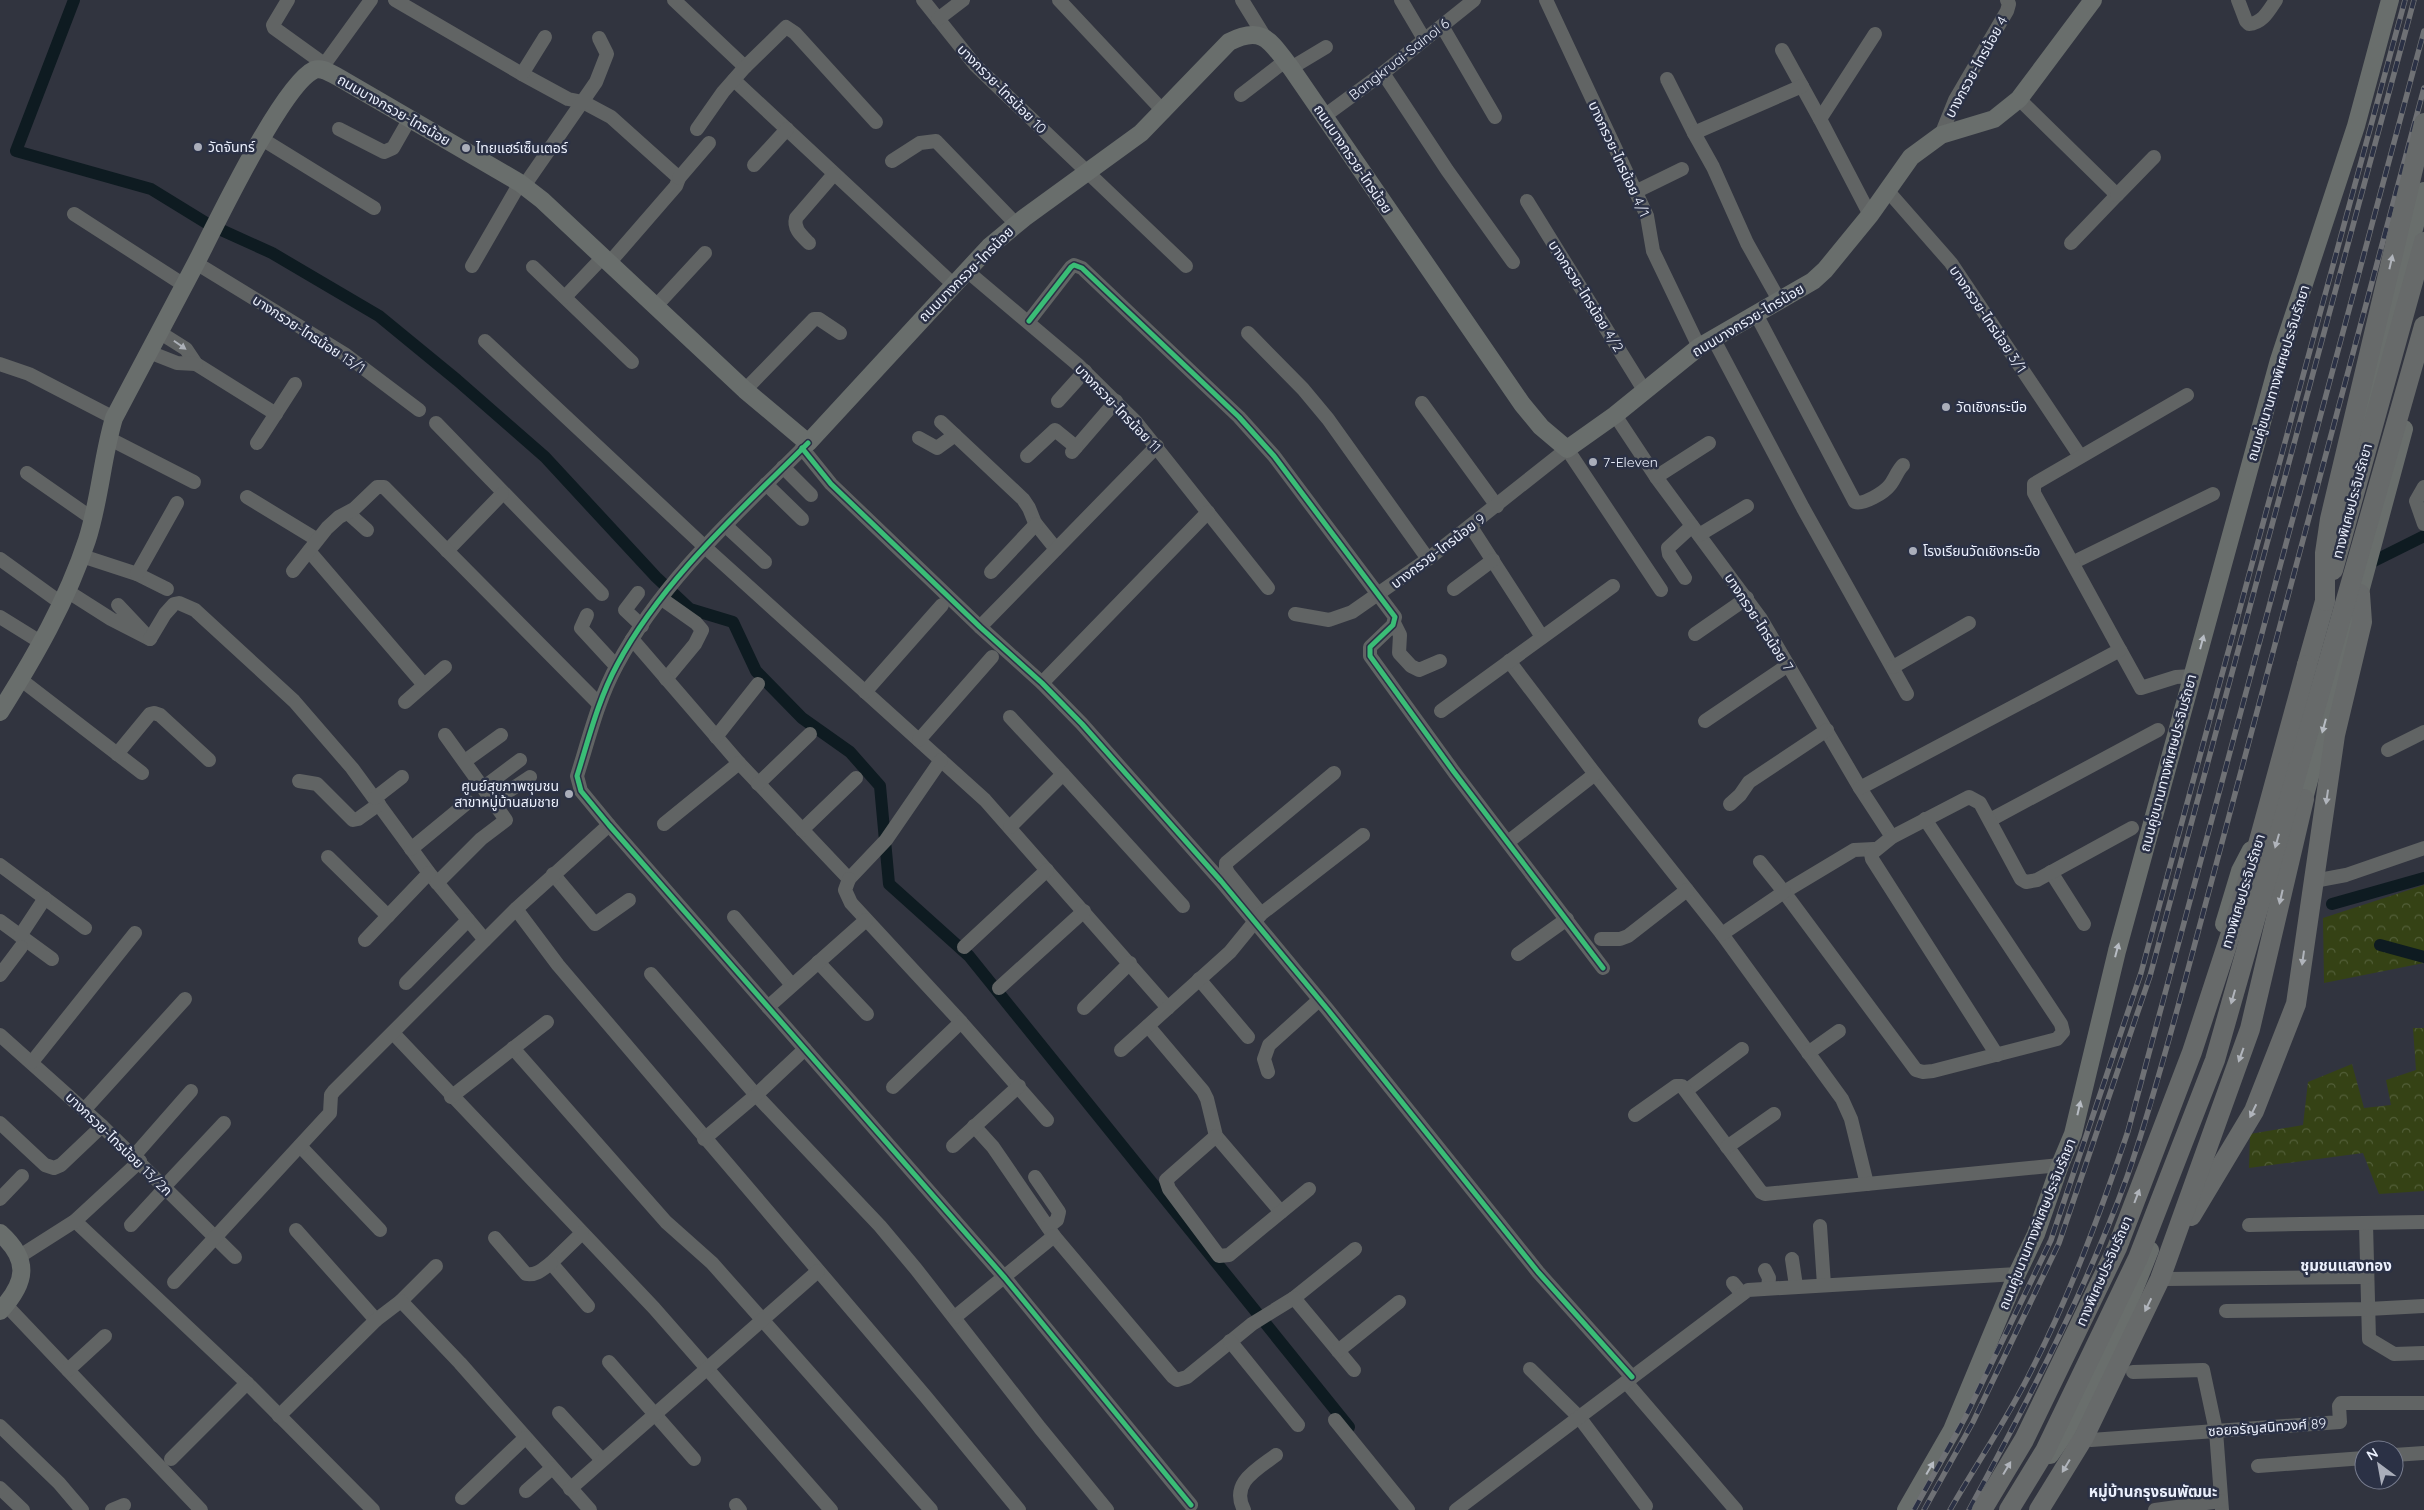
<svg xmlns="http://www.w3.org/2000/svg" width="2424" height="1510" font-family="Quicksand,'Noto Sans Thai',sans-serif">
  <style>
    .forest { fill: url(#forest-crowns) }
    .lines { fill: none; stroke-linecap: round; stroke-linejoin: round }
    .canal { stroke: #0e1b21; stroke-width: 12 }
    .minor { stroke: #616464; stroke-width: 14 }
    .major { stroke: #696e6c; stroke-width: 18 }
    .highway { stroke: #676a6a; stroke-width: 20 }
    .rail-casing { stroke: #6f7175; stroke-width: 5.5 }
    .rail { stroke: #2b3145; stroke-width: 4; stroke-dasharray: 11; stroke-linecap: butt }
    .highway-bridge { stroke: #676a6a; stroke-width: 20 }
    .cycleway-casing { stroke: #2b3145; stroke-width: 8 }
    .cycleway { stroke: #3abd76; stroke-width: 5 }
    .oneway { fill: #b0b4bb }
    .oneway2 { fill: #adb1b8 }
    .oneway3 { fill: #b7bcc3 }
    .poi-dot { fill: #aaaeba; stroke: #2b3145; stroke-width: 2 }
    .labels { text-anchor: middle; dominant-baseline: central; stroke-width: 5; stroke-linejoin: round; paint-order: stroke }
    .street-label { font-size: 14px; fill: #ebf0fd; stroke: #2b3145 }
    .poi-label { font-size: 14px; fill: #ebf0fd; stroke: #2b3145; text-anchor: start }
    .neighbourhood-label { font-size: 15px; font-weight: bold; fill: #ebf0fd; stroke: #2b3145 }
  </style>
  <defs>
    <pattern id="forest-crowns" width="20" height="18" patternUnits="userSpaceOnUse" patternTransform="scale(1.25)"><rect width="20" height="18" fill="#354215"/><path d="M2 6a3 3 0 1 1 6 0M12 15a3 3 0 1 1 6 0" fill="none" stroke="#525e38"/></pattern>
  </defs>
  <rect width="100%" height="100%" fill="#31343f"/>
  <g class="forest">
    <path d="M2424,885V963L2324,983L2323,918Z"/>
    <path d="M2413,1028H2424V1191L2379,1194L2363,1153L2249,1168L2250,1134L2303,1125L2308,1082L2352,1064L2364,1108L2391,1105L2386,1080L2416,1070Z"/>
  </g>
  <g class="lines">
    <g class="canal">
      <path d="M74,0L16,151L151,189L208,224L272,253L379,316L457,380L545,457L656,577L690,609L733,622L756,671L802,718L850,752L880,786L889,884L969,956L1349,1427"/>
      <path d="M2364,566L2424,536"/>
      <path d="M2332,904L2424,878"/>
      <path d="M2380,945L2424,957"/>
    </g>
    <g class="minor">
      <path d="M288,0L273,25L274,28L324,64"/>
      <path d="M395,0L522,74L568,99L583,102L611,117L679,178L676,186L610,262"/>
      <path d="M674,0L745,67"/>
      <path d="M923,0L975,65L1186,266"/>
      <path d="M1059,0L1164,112"/>
      <path d="M1242,0L1266,39"/>
      <path d="M1401,0L1424,39"/>
      <path d="M1546,0L1647,216L1653,251L1699,347"/>
      <path d="M2238,0L2246,21L2249,24C2263,23 2269,10 2276,0"/>
      <path d="M938,19L963,0"/>
      <path d="M1442,26L1495,117"/>
      <path d="M1782,50L1820,119"/>
      <path d="M1291,68L1326,47"/>
      <path d="M321,69L371,0"/>
      <path d="M1383,73L1447,170L1513,262"/>
      <path d="M522,74L545,37"/>
      <path d="M1667,79L1694,133"/>
      <path d="M734,80L954,285"/>
      <path d="M1241,95L1285,61"/>
      <path d="M2019,99L2117,195L2071,243"/>
      <path d="M1323,117L1383,73L1474,0"/>
      <path d="M339,129L384,152L393,148L409,120"/>
      <path d="M697,129L723,92L745,67L786,27L795,33L876,122"/>
      <path d="M1941,135L1955,100L2007,11L2009,4L2007,0"/>
      <path d="M262,139L374,208"/>
      <path d="M892,161L920,143L936,141L1016,224"/>
      <path d="M754,165L787,129"/>
      <path d="M679,178L709,143"/>
      <path d="M524,186L596,82L607,54L599,38"/>
      <path d="M1887,190L1951,263L2080,456"/>
      <path d="M1635,192L1682,169"/>
      <path d="M2117,195L2154,157"/>
      <path d="M1527,201L1644,390"/>
      <path d="M74,214L184,285"/>
      <path d="M1870,215L1820,119L1875,34"/>
      <path d="M809,243C802,236 793,229 796,218L834,174"/>
      <path d="M196,263L346,355L419,410"/>
      <path d="M472,266L520,183"/>
      <path d="M533,267L632,362"/>
      <path d="M967,271L1077,364L1136,422L1268,588"/>
      <path d="M565,297L603,257"/>
      <path d="M1779,300L1747,243L1713,167L1694,133L1802,86"/>
      <path d="M656,306L705,253"/>
      <path d="M1756,314L1855,502C1863,505 1884,493 1890,485C1895,479 1897,471 1903,465"/>
      <path d="M1029,321L1071,267L1074,265L1082,268L1239,417L1274,456L1395,617L1393,625L1370,647V656L1454,772L1603,968"/>
      <path d="M159,332L186,349L196,364L276,414"/>
      <path d="M1248,333L1303,389L1328,419L1428,559"/>
      <path d="M1713,338L1803,508L1907,694"/>
      <path d="M485,341L706,548L985,800L1168,1008"/>
      <path d="M149,352L177,363L196,364"/>
      <path d="M0,364L29,374L114,418"/>
      <path d="M745,390L814,319H819L840,333"/>
      <path d="M1058,401L1085,371"/>
      <path d="M1422,403L1497,506"/>
      <path d="M1615,415L1656,477L1761,619L1860,788L1892,837"/>
      <path d="M941,422L1023,499L1029,508L1035,523L1056,549"/>
      <path d="M436,423L602,594"/>
      <path d="M108,438L194,482"/>
      <path d="M919,438L937,448L955,435"/>
      <path d="M257,443L295,384"/>
      <path d="M808,443C740,511 663,579 617,665C598,700 589,738 577,776L581,791L609,825L1005,1278L1191,1505"/>
      <path d="M802,448L831,484L980,627L1042,683L1082,724L1221,881L1328,1010L1538,1272L1632,1377"/>
      <path d="M1072,452L1116,401"/>
      <path d="M1027,456L1055,430L1076,447"/>
      <path d="M783,467L811,495"/>
      <path d="M27,473L93,519"/>
      <path d="M1656,477L1709,443"/>
      <path d="M766,484L802,519"/>
      <path d="M2424,487L2416,501L2424,524"/>
      <path d="M247,497L316,539"/>
      <path d="M348,513L367,530"/>
      <path d="M726,526L765,562"/>
      <path d="M1471,527L1542,637"/>
      <path d="M1699,535L1747,506"/>
      <path d="M309,551L424,685"/>
      <path d="M447,551L502,494"/>
      <path d="M82,556L137,574L167,589"/>
      <path d="M0,559L61,603"/>
      <path d="M2074,562L2213,494"/>
      <path d="M293,571L327,528L339,517L354,509L377,487H384L599,704"/>
      <path d="M991,572L1036,524"/>
      <path d="M137,574L177,503"/>
      <path d="M1685,578L1669,554L1668,548L1692,526"/>
      <path d="M1454,589L1493,560"/>
      <path d="M67,591L111,619L150,639L118,605"/>
      <path d="M638,593L625,610L642,626"/>
      <path d="M662,599L696,623L702,630L695,644L666,679"/>
      <path d="M1295,614L1329,620L1352,612L1428,559L1567,449L1661,590"/>
      <path d="M587,615L581,628L616,666"/>
      <path d="M0,617L42,643"/>
      <path d="M1394,623L1400,635L1399,653L1411,666L1419,670L1440,661"/>
      <path d="M980,627L1157,446"/>
      <path d="M1695,634L1747,598"/>
      <path d="M150,639L165,614L174,604L179,603L195,610L294,701L352,768L429,873L485,940"/>
      <path d="M632,639L739,763L849,879L886,840L941,760"/>
      <path d="M2120,650L2141,688L2176,677L2192,676"/>
      <path d="M1509,661L1595,774L1722,934L1842,1099L1851,1119L1867,1184"/>
      <path d="M1893,667L1969,623"/>
      <path d="M20,679L142,773"/>
      <path d="M1042,683L1208,512"/>
      <path d="M865,692L942,605"/>
      <path d="M405,702L445,667"/>
      <path d="M1441,711L1613,586"/>
      <path d="M1010,717L1063,774"/>
      <path d="M1705,721L1788,665"/>
      <path d="M716,737L758,684"/>
      <path d="M919,740L992,657"/>
      <path d="M2388,750L2424,732"/>
      <path d="M117,754L150,714L154,713L160,715L209,760"/>
      <path d="M465,761L501,735"/>
      <path d="M299,781L317,784L353,820L358,819L379,804"/>
      <path d="M758,784L810,734"/>
      <path d="M484,787L520,760"/>
      <path d="M1860,788L2120,650L2034,493V484L2187,395"/>
      <path d="M375,798L402,777"/>
      <path d="M494,801L530,777"/>
      <path d="M1730,804L1740,795L1749,782L1827,730"/>
      <path d="M1990,820L2158,730"/>
      <path d="M664,824L739,763"/>
      <path d="M1010,827L1063,774L1183,906"/>
      <path d="M802,830L856,778"/>
      <path d="M1508,842L1595,774"/>
      <path d="M411,849L468,802"/>
      <path d="M1874,849L1854,850L1784,892L1916,1070L1923,1072L1933,1071L2057,1039L2063,1032L2061,1024L1925,819"/>
      <path d="M328,857L388,916"/>
      <path d="M0,865L85,928"/>
      <path d="M2051,872L2084,924"/>
      <path d="M553,874L595,924L629,900"/>
      <path d="M849,879L845,890L851,903L961,1022L1047,1120"/>
      <path d="M2314,881L2346,875L2424,848"/>
      <path d="M437,883L481,839L506,820L445,735"/>
      <path d="M516,909L558,965L926,1397L1019,1510"/>
      <path d="M1261,914L1228,873L1226,868V863L1334,773"/>
      <path d="M734,917L792,985"/>
      <path d="M0,921L52,959"/>
      <path d="M1722,934L1784,892L1760,862"/>
      <path d="M20,936L45,898"/>
      <path d="M1601,939H1620L1628,936L1687,890"/>
      <path d="M365,940L429,873"/>
      <path d="M964,947L1047,870"/>
      <path d="M1518,954L1567,919"/>
      <path d="M818,962L867,1014"/>
      <path d="M651,974L756,1095L880,1226L916,1269L1040,1428L1107,1510"/>
      <path d="M0,975L21,947"/>
      <path d="M1199,979L1248,1037"/>
      <path d="M406,983L468,920"/>
      <path d="M999,988L1084,911"/>
      <path d="M768,1007L866,920"/>
      <path d="M1084,1008L1130,963"/>
      <path d="M1148,1026L1203,1091L1207,1099L1216,1136L1281,1212"/>
      <path d="M393,1033L654,1308L831,1510"/>
      <path d="M0,1035L102,1126L235,1257"/>
      <path d="M513,1048L666,1222L712,1263L931,1510"/>
      <path d="M1121,1050L1230,952L1261,914L1363,835"/>
      <path d="M1808,1053L1839,1031"/>
      <path d="M1997,1055L1872,859L1871,854L1892,837L1969,797L1980,803L2021,879L2026,882L2037,880L2132,828"/>
      <path d="M32,1062L135,933"/>
      <path d="M1268,1072L1264,1059L1269,1045L1319,1000"/>
      <path d="M893,1087L961,1022"/>
      <path d="M1687,1090L1742,1049"/>
      <path d="M451,1097L547,1022"/>
      <path d="M85,1109L185,999"/>
      <path d="M1635,1115L1676,1086H1682L1761,1192L1765,1194L2060,1165"/>
      <path d="M0,1123L45,1165L54,1168L61,1165L102,1126"/>
      <path d="M974,1126L993,1147L1054,1236L1173,1377L1177,1380L1187,1377L1252,1324L1294,1298L1355,1249"/>
      <path d="M1216,1136L1166,1180L1169,1189L1219,1256L1229,1255L1309,1189"/>
      <path d="M704,1139L756,1095L805,1049"/>
      <path d="M300,1146L380,1230"/>
      <path d="M953,1146L1019,1086"/>
      <path d="M1727,1147L1774,1114"/>
      <path d="M134,1156L191,1091"/>
      <path d="M1035,1177L1059,1212L1057,1220L1048,1227"/>
      <path d="M164,1187L224,1123"/>
      <path d="M0,1199L22,1176"/>
      <path d="M75,1221L247,1383L373,1510"/>
      <path d="M2366,1224L2369,1339L2394,1354L2424,1353"/>
      <path d="M131,1225L165,1188"/>
      <path d="M2249,1225L2424,1222"/>
      <path d="M1820,1226L1824,1285"/>
      <path d="M296,1230L376,1320"/>
      <path d="M582,1233L551,1263L588,1306"/>
      <path d="M495,1238L526,1274C536,1276 543,1269 551,1263"/>
      <path d="M20,1256L75,1221L140,1161"/>
      <path d="M1792,1259L1796,1286"/>
      <path d="M1765,1270L1769,1278L1768,1288"/>
      <path d="M2166,1279L2367,1277"/>
      <path d="M174,1282L330,1113L331,1095L334,1091L516,909L609,825"/>
      <path d="M1733,1283L1742,1294"/>
      <path d="M1294,1298L1354,1370"/>
      <path d="M401,1301L436,1266"/>
      <path d="M6,1305L201,1510"/>
      <path d="M2226,1311L2368,1309L2424,1306"/>
      <path d="M955,1317L1054,1236"/>
      <path d="M1230,1341L1298,1425"/>
      <path d="M1338,1351L1399,1302"/>
      <path d="M609,1362L694,1459"/>
      <path d="M1530,1369L1579,1417L1646,1506"/>
      <path d="M68,1370L105,1336"/>
      <path d="M2133,1372L2203,1370L2216,1431L2222,1510"/>
      <path d="M1626,1382L1736,1510"/>
      <path d="M559,1413L602,1460"/>
      <path d="M279,1416L376,1320L401,1301L460,1363L590,1510"/>
      <path d="M1335,1420L1408,1510"/>
      <path d="M0,1426L59,1483L82,1510"/>
      <path d="M2091,1440L2340,1422L2339,1406L2341,1403H2424"/>
      <path d="M2394,1455L2424,1453"/>
      <path d="M171,1459L247,1383"/>
      <path d="M2258,1466L2364,1458"/>
      <path d="M0,1488L23,1510"/>
      <path d="M570,1489L818,1271"/>
      <path d="M526,1491L552,1468"/>
      <path d="M462,1498L525,1438"/>
      <path d="M736,1505L740,1510"/>
      <path d="M112,1510L124,1505"/>
      <path d="M1244,1510C1230,1483 1256,1470 1276,1455"/>
      <path d="M1456,1510L1748,1290L2017,1274"/>
      <path d="M2155,1510L2221,1501"/>
    </g>
    <g class="major">
      <path d="M2355,452L2424,191"/>
      <path d="M0,712C34,658 67,601 87,540C100,500 102,458 114,418C141,366 169,315 196,263C215,226 282,85 314,70C322,67 330,73 338,77L520,183L542,200L745,390L808,443L989,247L1024,218L1141,133L1229,42C1264,24 1271,43 1291,68L1522,404L1541,427L1567,449L1615,415L1699,347L1813,281L1825,270L1870,215L1911,157L1941,135L1994,119L2019,99L2093,0"/>
      <path d="M2292,804L2304,799L2404,429"/>
      <path d="M2224,924L2240,871L2251,850"/>
      <path d="M0,1233C30,1260 27,1282 0,1311"/>
      <path d="M2050,1455L2066,1432L2124,1315L2150,1250"/>
      <path d="M1906,1510L1952,1430L2017,1274L2036,1234L2060,1165L2073,1134L2117,951L2279,360L2356,126L2390,0"/>
    </g>
    <g class="highway">
      <path d="M2307,665L2325,601"/>
      <path d="M2191,1216L2254,1111L2296,1004L2335,735L2362,622L2360,594"/>
      <path d="M2039,1510L2084,1437L2160,1279L2250,1029L2304,799"/>
    </g>
    <g class="rail-casing">
      <g id="rail">
        <path d="M1914,1510L1965,1418L2051,1240L2141,973L2405,0"/>
        <path d="M1924,1510L1973,1422L2059,1243L2150,976L2414,0"/>
        <path d="M1950,1510C1977,1463 2008,1418 2032,1369C2071,1293 2101,1211 2128,1131L2424,31"/>
        <path d="M1969,1510C2027,1402 2085,1293 2127,1177C2147,1120 2163,1061 2179,1003L2424,88"/>
      </g>
    </g>
    <use href="#rail" class="rail"/>
    <g class="highway-bridge">
      <path d="M2333,570L2424,242"/>
      <path d="M2325,601V553L2330,519L2424,123"/>
      <path d="M1982,1510L2024,1440L2117,1248L2192,1052L2248,881L2307,665"/>
      <path d="M2009,1510L2045,1451L2138,1258L2215,1060L2424,326"/>
    </g>
    <g class="cycleway-casing">
      <g id="cycleway">
        <path d="M1029,321L1071,267L1074,265L1082,268L1239,417L1274,456L1395,617L1393,625L1370,647V656L1454,772L1603,968"/>
        <path d="M808,443C740,511 663,579 617,665C598,700 589,738 577,776L581,791L609,825L1005,1278L1191,1505"/>
        <path d="M802,448L831,484L980,627L1042,683L1082,724L1221,881L1328,1010L1538,1272L1632,1377"/>
      </g>
    </g>
    <use href="#cycleway" class="cycleway"/>
  </g>
  <defs><path id="oneway-solid" d="M-6-.8H1V-3.2L6.5 0L1 3.2V.8H-6Z" transform="scale(1.25)"/></defs>
  <g class="oneway">
    <use href="#oneway-solid" transform="translate(2391 262) rotate(-77)"/>
    <use href="#oneway-solid" transform="translate(2327 797) rotate(98)"/>
    <use href="#oneway-solid" transform="translate(2277 841) rotate(106)"/>
    <use href="#oneway-solid" transform="translate(2281 897) rotate(103)"/>
    <use href="#oneway-solid" transform="translate(2303 958) rotate(98)"/>
    <use href="#oneway-solid" transform="translate(2233 997) rotate(106)"/>
    <use href="#oneway-solid" transform="translate(2241 1055) rotate(110)"/>
    <use href="#oneway-solid" transform="translate(2253 1111) rotate(116)"/>
    <use href="#oneway-solid" transform="translate(2137 1196) rotate(-69)"/>
    <use href="#oneway-solid" transform="translate(2148 1305) rotate(116)"/>
    <use href="#oneway-solid" transform="translate(2066 1466) rotate(121)"/>
    <use href="#oneway-solid" transform="translate(2007 1468) rotate(-59)"/>
  </g>
  <use class="oneway2" href="#oneway-solid" transform="translate(180 345) rotate(35)"/>
  <g class="oneway3">
    <use href="#oneway-solid" transform="translate(2202 642) rotate(-75)"/>
    <use href="#oneway-solid" transform="translate(2324 726) rotate(105)"/>
    <use href="#oneway-solid" transform="translate(2117 950) rotate(-75)"/>
    <use href="#oneway-solid" transform="translate(2079 1108) rotate(-77)"/>
    <use href="#oneway-solid" transform="translate(1930 1468) rotate(-60)"/>
  </g>
  <g class="poi-dot">
    <circle cx="198" cy="147" r="5"/>
    <circle cx="466" cy="148" r="5"/>
    <circle cx="1946" cy="407" r="5"/>
    <circle cx="1593" cy="462" r="5"/>
    <circle cx="1913" cy="551" r="5"/>
    <circle cx="569" cy="794" r="5"/>
  </g>
  <g class="labels">
    <g class="street-label">
      <text transform="translate(1399 59) rotate(-38)">Bangkruai-Sainoi 6</text>
      <text transform="translate(1976 67) rotate(-61)">บางกรวย-ไทรน้อย 4</text>
      <text transform="translate(1002 89) rotate(45)">บางกรวย-ไทรน้อย 10</text>
      <text transform="translate(394 110) rotate(30)">ถนนบางกรวย-ไทรน้อย</text>
      <text transform="translate(1353 159) rotate(56)">ถนนบางกรวย-ไทรน้อย</text>
      <text transform="translate(1619 159) rotate(65)">บางกรวย-ไทรน้อย 4/1</text>
      <text transform="translate(966 274) rotate(-45)">ถนนบางกรวย-ไทรน้อย</text>
      <text transform="translate(1586 296) rotate(58)">บางกรวย-ไทรน้อย 4/2</text>
      <text transform="translate(1988 319) rotate(56)">บางกรวย-ไทรน้อย 3/1</text>
      <text transform="translate(1748 320) rotate(-31)">ถนนบางกรวย-ไทรน้อย</text>
      <text transform="translate(309 334) rotate(33)">บางกรวย-ไทรน้อย 13/1</text>
      <text transform="translate(2278 373) rotate(-73)">ถนนคู่ขนานทางพิเศษประจิมรัถยา</text>
      <text transform="translate(1118 408) rotate(46)">บางกรวย-ไทรน้อย 11</text>
      <text transform="translate(2352 501) rotate(-75)">ทางพิเศษประจิมรัถยา</text>
      <text transform="translate(1438 551) rotate(-37)">บางกรวย-ไทรน้อย 9</text>
      <text transform="translate(1759 622) rotate(57)">บางกรวย-ไทรน้อย 7</text>
      <text transform="translate(2168 763) rotate(-75)">ถนนคู่ขนานทางพิเศษประจิมรัถยา</text>
      <text transform="translate(2243 891) rotate(-73)">ทางพิเศษประจิมรัถยา</text>
      <text transform="translate(119 1144) rotate(44)">บางกรวย-ไทรน้อย 13/2ก</text>
      <text transform="translate(2037 1224) rotate(-68)">ถนนคู่ขนานทางพิเศษประจิมรัถยา</text>
      <text transform="translate(2104 1271) rotate(-66)">ทางพิเศษประจิมรัถยา</text>
      <text transform="translate(2267 1427) rotate(-4)">ซอยจรัญสนิทวงศ์ 89</text>
    </g>
    <g class="poi-label">
      <text x="208" y="147">วัดจันทร์</text>
      <text x="476" y="148">ไทยแฮร์เซ็นเตอร์</text>
      <text x="1956" y="407">วัดเชิงกระบือ</text>
      <text x="1603" y="462">7-Eleven</text>
      <text x="1923" y="551">โรงเรียนวัดเชิงกระบือ</text>
      <text x="559" y="786" text-anchor="end">ศูนย์สุขภาพชุมชน<tspan x="559" dy="16">สาขาหมู่บ้านสมชาย</tspan></text>
    </g>
    <g class="neighbourhood-label">
      <text x="2346" y="1265">ชุมชนแสงทอง</text>
      <text x="2153" y="1491">หมู่บ้านกรุงธนพัฒนะ</text>
    </g>
  </g>
  <g transform="translate(2379 1465) rotate(328)"><circle r="24" fill="#2b3145" stroke="#787d8f"/>
  <path d="M0-4L9 19L0 12L-9 19Z" fill="#aaaeba"/>
  <text y="-8" font-size="14" font-weight="bold" text-anchor="middle" fill="#ebf0fd">N</text>
  </g>
</svg>
